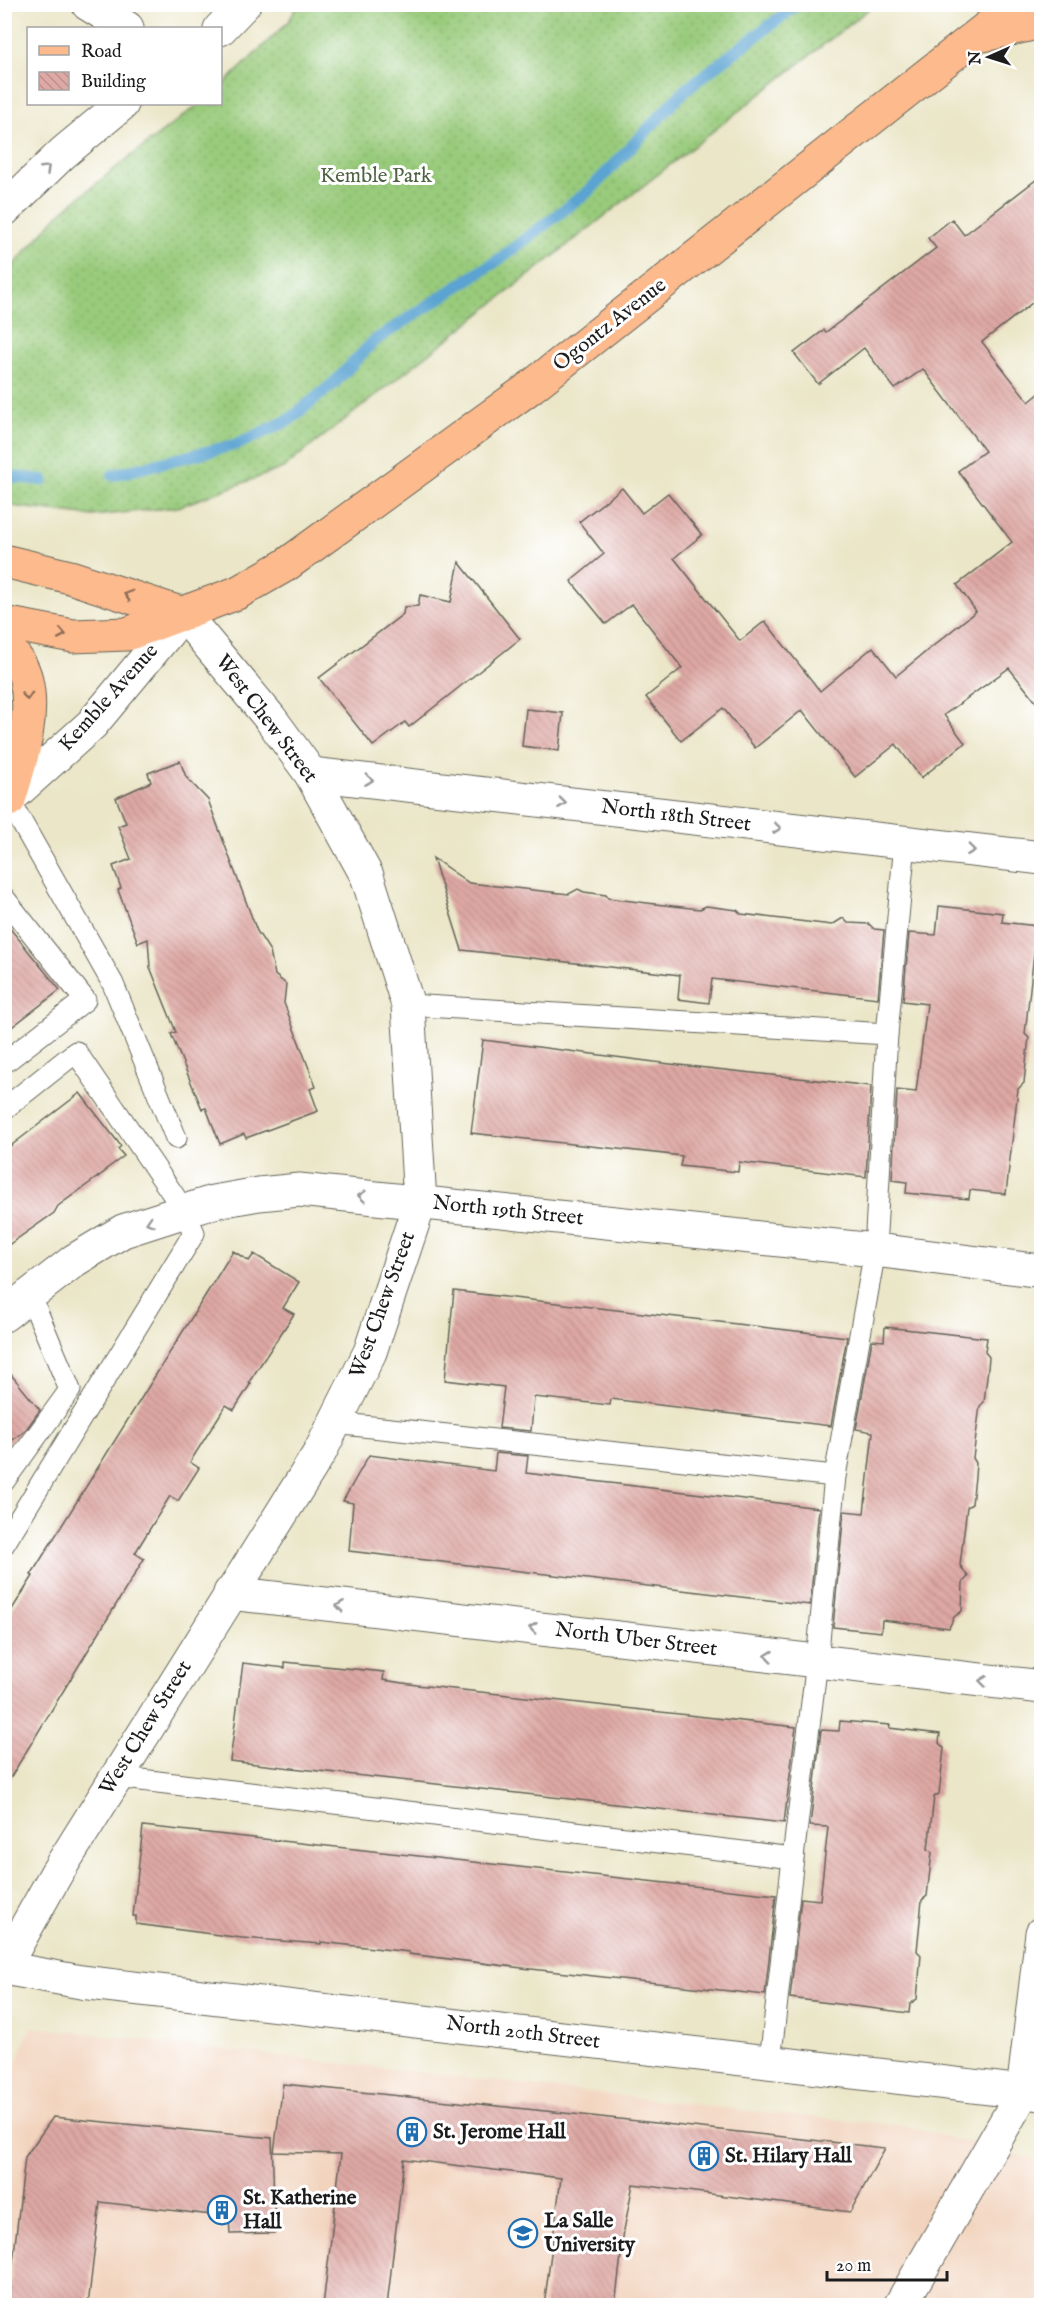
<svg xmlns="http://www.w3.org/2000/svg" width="1046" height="2310" font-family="'IM FELL English',serif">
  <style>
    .built { fill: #f2d4be }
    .grass { fill: url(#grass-dots); stroke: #5a744c; stroke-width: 1.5 }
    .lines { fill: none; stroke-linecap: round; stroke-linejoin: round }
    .stream { stroke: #5aa3d2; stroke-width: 12 }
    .building { fill: url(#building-back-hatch) }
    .service-casing { stroke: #646358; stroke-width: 23 }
    .minor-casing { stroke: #646358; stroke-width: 35 }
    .tertiary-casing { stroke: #646358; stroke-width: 35 }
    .primary-casing { stroke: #646358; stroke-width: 35 }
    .service { stroke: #fff; stroke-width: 21 }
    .minor { stroke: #fff; stroke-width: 33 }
    .tertiary { stroke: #fff; stroke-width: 33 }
    .primary { stroke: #fcba8d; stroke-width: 33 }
    .oneway { stroke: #999 }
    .oneway2 { stroke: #8c6b54 }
    .labels { text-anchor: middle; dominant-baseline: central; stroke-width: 6; stroke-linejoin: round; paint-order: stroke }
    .park-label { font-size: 21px; fill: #4e6242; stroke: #fff }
    .street-label { font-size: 21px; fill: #1c1c1c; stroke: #fff }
    .poi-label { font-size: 21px; font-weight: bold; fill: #1c1c1c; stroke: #fff; text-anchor: start }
  </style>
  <defs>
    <pattern id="grass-dots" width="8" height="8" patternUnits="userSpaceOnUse" patternTransform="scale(1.5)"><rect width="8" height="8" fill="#99cb7b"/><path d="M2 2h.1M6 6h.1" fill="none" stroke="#83ae6a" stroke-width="1.8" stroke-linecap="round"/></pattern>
    <pattern id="building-back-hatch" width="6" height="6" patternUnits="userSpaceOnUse" patternTransform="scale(1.5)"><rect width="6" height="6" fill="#dea8a4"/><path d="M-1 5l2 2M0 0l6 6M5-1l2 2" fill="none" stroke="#be908d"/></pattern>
  </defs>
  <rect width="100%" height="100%" fill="#fff"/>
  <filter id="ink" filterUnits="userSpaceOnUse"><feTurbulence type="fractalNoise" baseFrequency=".0167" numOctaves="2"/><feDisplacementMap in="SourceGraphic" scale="12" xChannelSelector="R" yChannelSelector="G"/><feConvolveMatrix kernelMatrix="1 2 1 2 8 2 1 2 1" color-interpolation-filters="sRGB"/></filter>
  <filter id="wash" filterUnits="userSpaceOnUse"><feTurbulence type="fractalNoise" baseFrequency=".008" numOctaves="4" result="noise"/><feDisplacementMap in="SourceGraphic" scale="24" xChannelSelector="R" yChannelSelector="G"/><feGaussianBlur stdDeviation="1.35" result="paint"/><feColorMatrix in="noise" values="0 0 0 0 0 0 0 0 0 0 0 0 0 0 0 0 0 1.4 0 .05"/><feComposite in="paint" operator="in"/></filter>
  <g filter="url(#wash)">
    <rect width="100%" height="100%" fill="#ebe6c8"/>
    <path class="built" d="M31,2027L766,2113L899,2125L1041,2161V2305L5,2306V2090Z"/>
    <path class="grass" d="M297,5H874L283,468L178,507L92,516L5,505L4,277L8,271L59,214L109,173L199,104H220L221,87L289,21Z"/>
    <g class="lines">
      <g class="stream">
        <path d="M113,475L238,444L289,420L334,383L374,341L498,260L589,191L686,89L798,4"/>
        <path d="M4,476L43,480"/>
      </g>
    </g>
    <g id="blocks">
      <g class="building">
        <path d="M1041,176V296L982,342L1029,402L1041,392V708L1009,668L944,715L965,743L921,778L896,744L855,777L802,710L755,748L723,708L681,741L646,697L682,668L632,604L606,624L571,581L604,554L579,522L622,488L642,513L668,493L702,535L674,558L740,641L765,621L820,691L873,647L896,676L976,611L957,585L1012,542L958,471L985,451L923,369L895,389L864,348L818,384L794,353L824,330L826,332L936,248L928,238L952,219L964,235Z"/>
        <path d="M459,562L520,639L409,727L405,722L373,746L319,678L403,614L404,607L418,606L420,595L451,602Z"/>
        <path d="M526,709L563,713L559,751L522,746Z"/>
        <path d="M180,761L186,777L208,800L257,931L270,951L275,975L286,984L284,1003L316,1087L310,1089L318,1111L246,1138L244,1134L220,1144L206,1108L202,1109L171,1034L176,1032L150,967L148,939L138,943L118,890L121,888L113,866L131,859L118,826L126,823L116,798L151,782L148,773Z"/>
        <path d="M433,858L469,883L569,894L578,889L584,892L606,895L608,898L655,904L700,909L706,906L737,910L741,914L832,925L843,918L848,923L869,924L874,929L884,930L878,998L712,979L709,1003L678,999L680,975L462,950Z"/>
        <path d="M939,906L1003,913L1002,922L1037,926L1025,1034L1029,1038L1027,1054L1024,1083L1018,1089L1006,1194L970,1190L969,1199L906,1193L907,1182L892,1180L897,1090L916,1092L927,1004L903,1001L909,933L936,935Z"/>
        <path d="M4,921L60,990L4,1033Z"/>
        <path d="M483,1040L670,1064L871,1086L866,1177L739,1162L738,1172L680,1166L682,1156L471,1133Z"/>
        <path d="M80,1093L121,1146L118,1149L124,1156L105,1170L106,1171L58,1206L54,1213L4,1248V1151Z"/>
        <path d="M233,1251L249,1261L254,1254L299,1282L283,1308L294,1314L249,1382L251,1383L234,1410L226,1405L190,1462L199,1468L178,1501L170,1496L135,1553L144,1559L4,1788V1622L33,1576L31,1575Z"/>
        <path d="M454,1291L847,1337L831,1426L611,1399L610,1405L534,1397L531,1431L499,1428L504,1387L445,1380Z"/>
        <path d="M885,1327L987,1338L985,1352L989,1357L988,1368L984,1402L980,1406L973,1458L976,1463L975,1477L972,1504L967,1507L960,1565L968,1577L963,1582L962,1611L954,1617L949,1628L882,1620L881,1632L833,1627L844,1511L864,1513L873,1432L856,1429L872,1340L884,1341Z"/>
        <path d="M4,1366L40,1410L25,1431L4,1446Z"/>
        <path d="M496,1453L528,1456L526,1473L819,1508L810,1605L349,1551L353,1503L343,1501L369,1455L494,1471Z"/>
        <path d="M285,1662L384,1672L383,1680L417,1685L796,1727L784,1823L230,1761L243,1663L285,1668Z"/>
        <path d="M840,1721L890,1725L889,1728L940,1734L939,1743L944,1748L939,1794L934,1797L928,1849L932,1852L927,1896L922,1900L917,1951L921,1955L917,1999L910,2004L909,2013L790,1998L801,1898L820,1900L828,1827L810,1826L821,1730L839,1731Z"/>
        <path d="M143,1826L776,1895L765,1995L522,1968L409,1954V1952L321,1942V1944L242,1938L136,1924V1916H133Z"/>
        <path d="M283,2084L536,2110L885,2148L850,2212L633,2184L624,2230L615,2306H544L561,2178L404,2159L387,2306H323L341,2154L274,2152Z"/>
        <path d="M53,2117L272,2138L275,2233L230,2234L229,2217L100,2202L88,2306H8L25,2157Z"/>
      </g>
    </g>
  </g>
  <g filter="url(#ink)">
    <use href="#blocks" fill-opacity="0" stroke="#646358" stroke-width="1.5"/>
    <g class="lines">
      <g class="service-casing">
        <g id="service">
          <path d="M9,800L113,984L176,1138"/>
          <path d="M4,898L85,1000L4,1063"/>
          <path d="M408,1005L887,1034L875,1250L835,1476"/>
          <path d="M887,1034L905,843"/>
          <path d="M4,1109L76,1052L185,1212L194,1233L4,1544"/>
          <path d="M4,1481L70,1390L30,1295"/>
          <path d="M116,1777L793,1858L817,1661L835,1476L334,1423"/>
          <path d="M770,2062L793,1858"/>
        </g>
      </g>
      <g class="minor-casing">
        <g id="minor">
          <path d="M88,4L127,28"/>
          <path d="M220,29L244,4"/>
          <path d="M4,210L63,153L122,104"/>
          <path d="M311,774L1042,858"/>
          <path d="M4,803L92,724L183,614L270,718L311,774L367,876L408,1005L420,1202L370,1352L320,1452L56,1874L4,1967"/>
          <path d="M4,1315L75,1260L123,1231L213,1202L259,1194L299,1190L875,1250L1042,1271"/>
          <path d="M230,1593L1042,1687"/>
        </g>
      </g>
      <g class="tertiary-casing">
        <g id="tertiary">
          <path d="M4,1968L81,1982L1042,2094"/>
          <path d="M900,2306L1023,2092L1042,1933"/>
        </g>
      </g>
      <g class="primary-casing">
        <g id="primary">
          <path d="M984,35L1042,22"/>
          <path d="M4,561L70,577L183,614"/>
          <path d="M4,623L73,636L127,634L237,593L286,565L531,387L1017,4"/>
          <path d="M4,644C13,654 24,667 26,680C35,720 20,762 9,800"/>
        </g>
      </g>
      <use href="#service" class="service"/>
      <use href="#minor" class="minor"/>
      <use href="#tertiary" class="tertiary"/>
      <use href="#primary" class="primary"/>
    </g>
    <defs><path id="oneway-chevron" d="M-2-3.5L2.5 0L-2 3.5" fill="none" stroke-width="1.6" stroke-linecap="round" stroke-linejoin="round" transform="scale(1.5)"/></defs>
    <g class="oneway">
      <use href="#oneway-chevron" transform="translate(46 169) rotate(-44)"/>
      <use href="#oneway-chevron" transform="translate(369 780) rotate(7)"/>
      <use href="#oneway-chevron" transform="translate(562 803) rotate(7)"/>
      <use href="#oneway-chevron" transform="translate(777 828) rotate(7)"/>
      <use href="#oneway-chevron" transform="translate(971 850) rotate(7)"/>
      <use href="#oneway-chevron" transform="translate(362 1196) rotate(-174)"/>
      <use href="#oneway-chevron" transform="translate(150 1222) rotate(162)"/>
      <use href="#oneway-chevron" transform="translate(340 1606) rotate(-173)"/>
      <use href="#oneway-chevron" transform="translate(533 1628) rotate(-173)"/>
      <use href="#oneway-chevron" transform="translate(769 1656) rotate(-173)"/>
      <use href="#oneway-chevron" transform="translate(983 1681) rotate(-173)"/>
    </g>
    <g class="oneway2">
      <use href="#oneway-chevron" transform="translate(128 595) rotate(-162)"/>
      <use href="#oneway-chevron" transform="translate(62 634) rotate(11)"/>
      <use href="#oneway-chevron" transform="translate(27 696) rotate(87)"/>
    </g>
  </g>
  <defs>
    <g id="building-ring" transform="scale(1.5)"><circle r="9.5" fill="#fff" stroke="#1f6fb2" stroke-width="1.5"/><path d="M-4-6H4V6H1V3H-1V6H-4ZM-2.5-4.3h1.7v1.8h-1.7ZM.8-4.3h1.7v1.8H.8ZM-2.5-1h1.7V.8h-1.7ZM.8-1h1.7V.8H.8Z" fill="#1f6fb2"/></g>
    <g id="university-ring" transform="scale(1.5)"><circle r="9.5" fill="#fff" stroke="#1f6fb2" stroke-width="1.5"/><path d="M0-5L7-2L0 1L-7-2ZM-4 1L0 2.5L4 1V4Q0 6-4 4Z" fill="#1f6fb2"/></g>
  </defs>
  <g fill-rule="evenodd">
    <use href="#building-ring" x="412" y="2132"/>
    <use href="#building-ring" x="704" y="2156"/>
    <use href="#building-ring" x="222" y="2210"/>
    <use href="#university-ring" x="523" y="2233"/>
  </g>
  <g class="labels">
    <g class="park-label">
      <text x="376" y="176">Kemble Park</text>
    </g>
    <g class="street-label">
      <text transform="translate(610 325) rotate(-38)">Ogontz Avenue</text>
      <text transform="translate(109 698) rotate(-48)">Kemble Avenue</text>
      <text transform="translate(266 719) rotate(53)">West Chew Street</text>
      <text transform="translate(676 816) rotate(7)">North 18th Street</text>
      <text transform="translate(508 1211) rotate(6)">North 19th Street</text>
      <text transform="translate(383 1305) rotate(-70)">West Chew Street</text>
      <text transform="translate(636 1640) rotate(7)">North Uber Street</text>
      <text transform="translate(146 1728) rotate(-58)">West Chew Street</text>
      <text transform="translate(523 2033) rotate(7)">North 20th Street</text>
    </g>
    <g class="poi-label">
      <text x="433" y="2132">St. Jerome Hall</text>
      <text x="725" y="2156">St. Hilary Hall</text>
      <text x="243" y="2198">St. Katherine<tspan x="243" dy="24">Hall</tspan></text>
      <text x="544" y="2221">La Salle<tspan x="544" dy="24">University</tspan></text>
    </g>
  </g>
  <rect width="1046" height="2310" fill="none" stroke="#fff" stroke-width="24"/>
  <rect x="27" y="27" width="195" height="78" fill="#ffffff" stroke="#a4a4a4" stroke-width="1.5"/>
  <rect x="39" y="46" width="30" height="9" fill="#fcba8d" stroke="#a4a4a4" stroke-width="1.5"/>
  <text x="81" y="57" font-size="18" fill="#1c1c1c">Road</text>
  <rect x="39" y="72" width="30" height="18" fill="url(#building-back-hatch)" stroke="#a4a4a4" stroke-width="1.5"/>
  <text x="81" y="87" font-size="18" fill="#1c1c1c">Building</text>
  <g transform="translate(989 57) rotate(267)" stroke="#ffffff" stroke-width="4.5" paint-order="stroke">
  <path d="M0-4.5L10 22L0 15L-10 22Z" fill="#1c1c1c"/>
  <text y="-9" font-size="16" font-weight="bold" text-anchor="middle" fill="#1c1c1c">N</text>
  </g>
  <path d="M827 2271v9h120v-9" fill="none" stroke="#1c1c1c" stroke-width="3"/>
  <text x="836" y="2271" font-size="18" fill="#1c1c1c" stroke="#ffffff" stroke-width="4.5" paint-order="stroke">20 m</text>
</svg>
